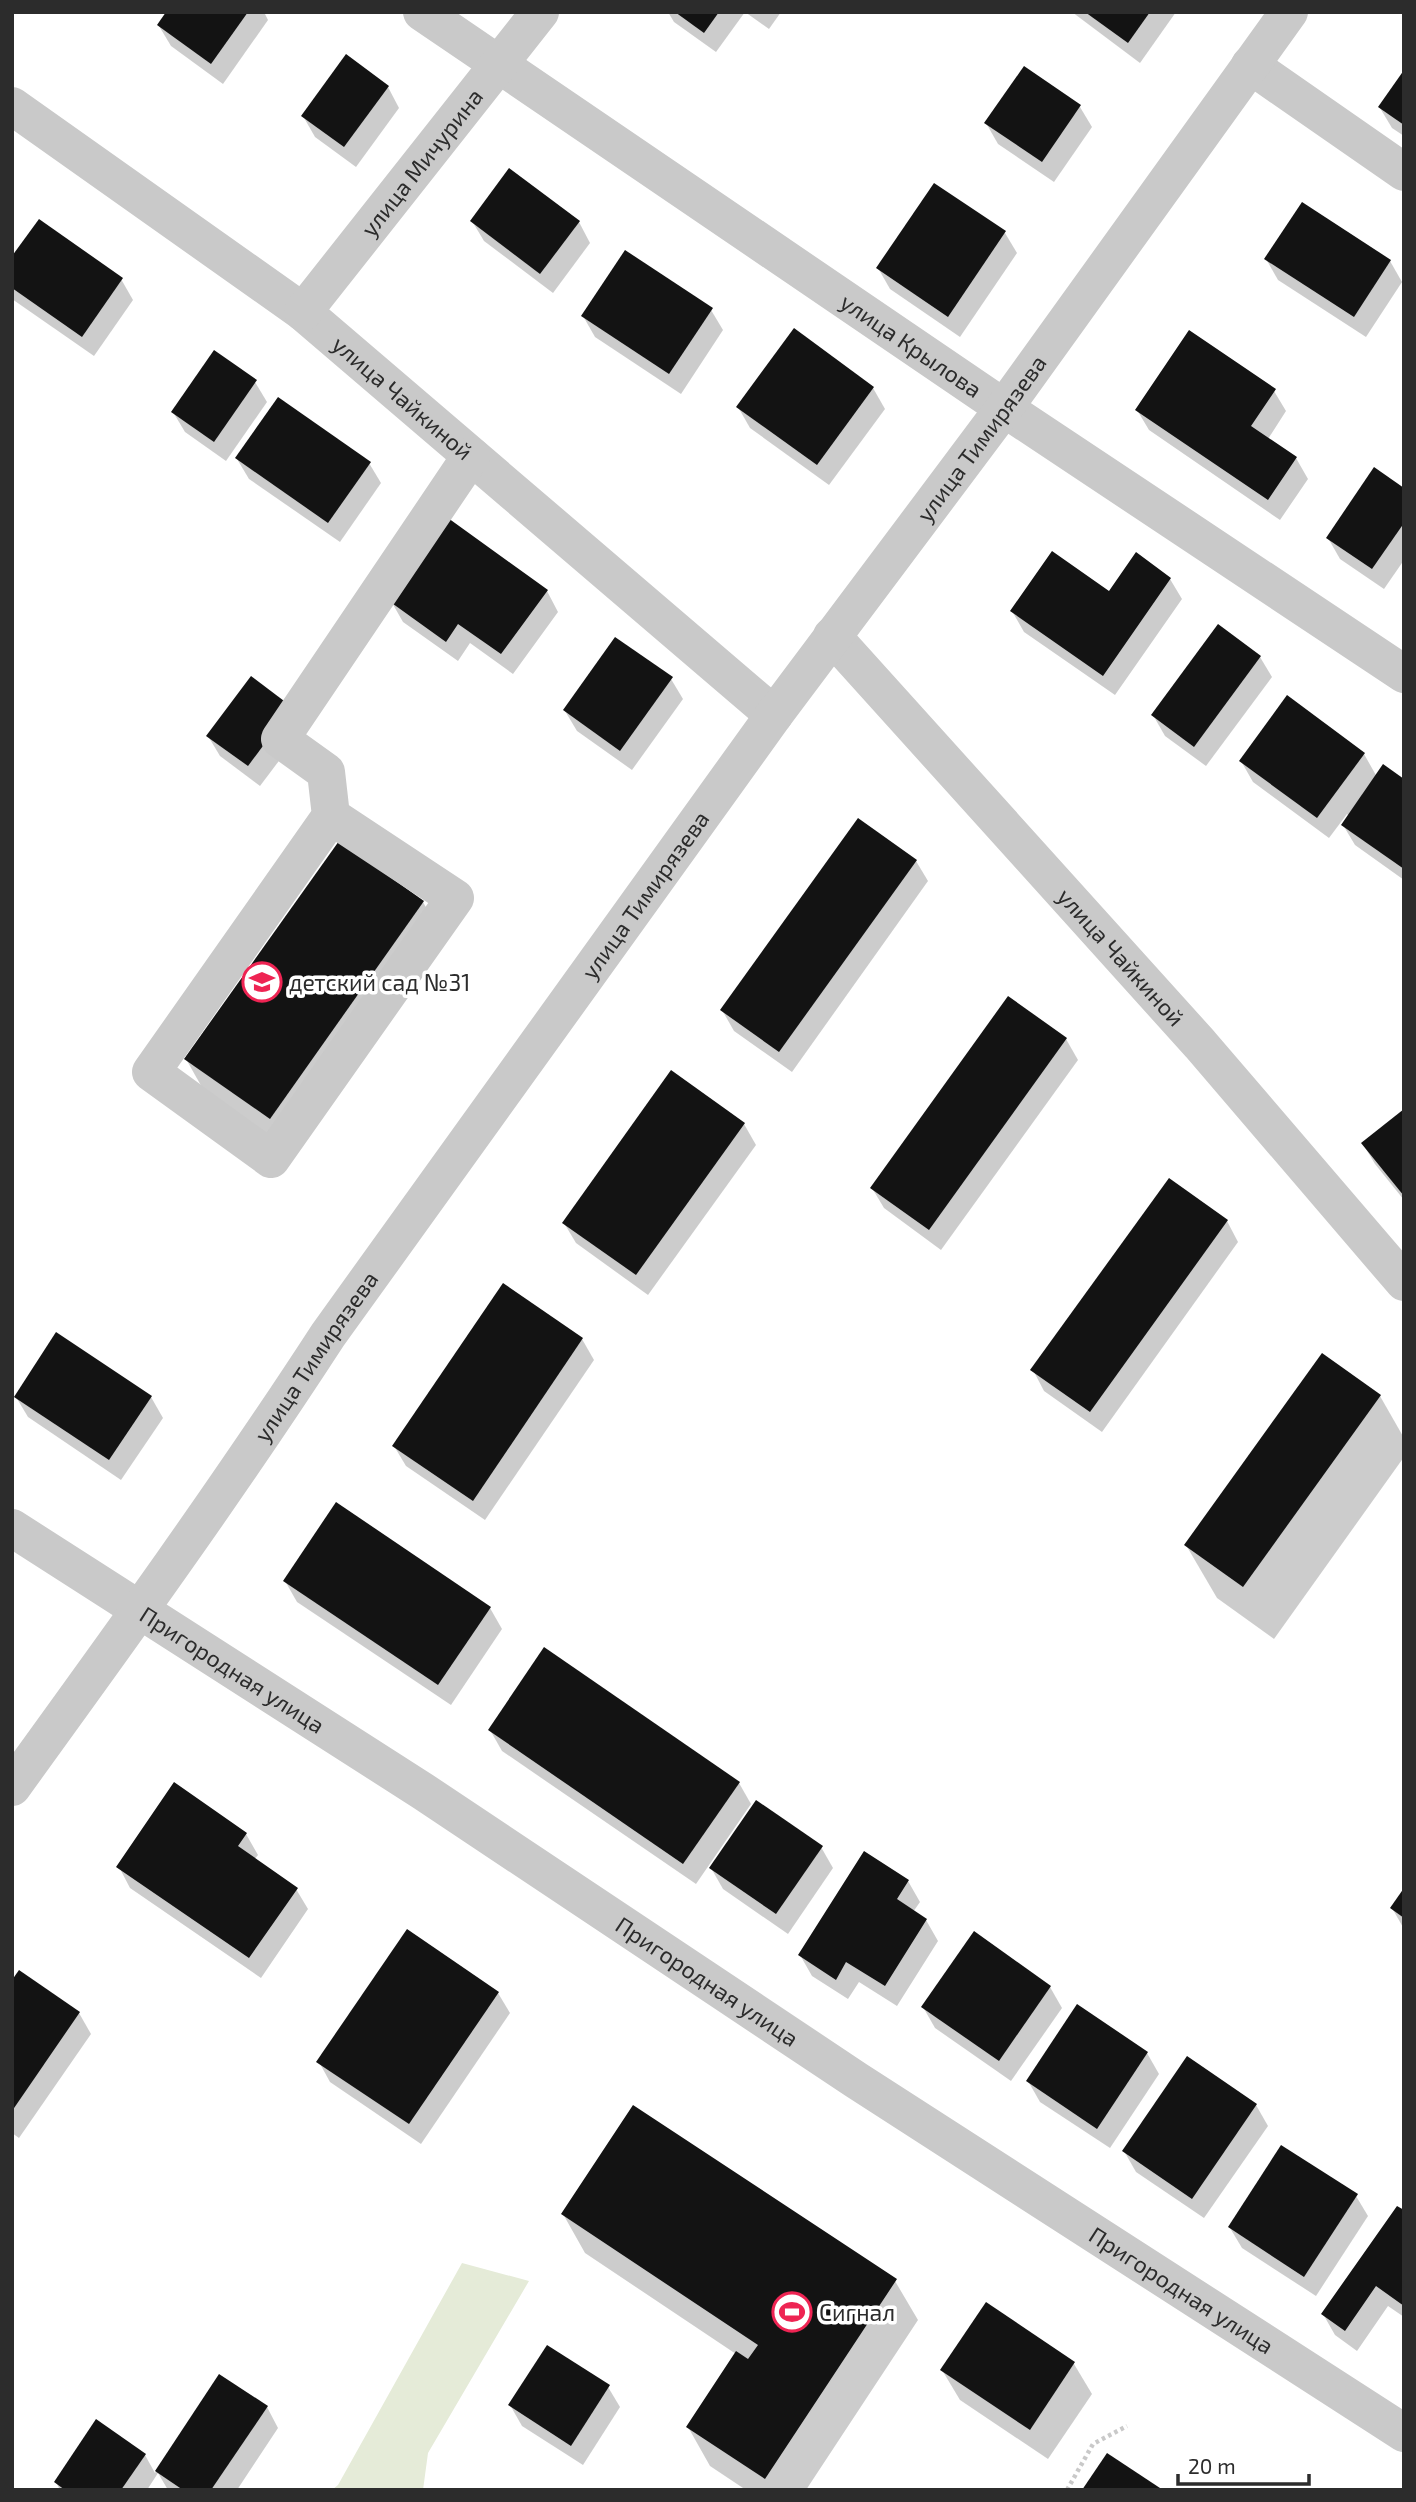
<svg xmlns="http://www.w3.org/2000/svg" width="1416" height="2502" font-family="'Exo 2',sans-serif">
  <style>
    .green { fill: #e5ebd8 }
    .shadow { fill: #0003 }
    .building { fill: #131313 }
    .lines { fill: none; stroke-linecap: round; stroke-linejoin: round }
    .path { stroke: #c9c9c9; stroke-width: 4.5; stroke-dasharray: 3.5 3.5; stroke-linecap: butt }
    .minor { stroke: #c9c9c9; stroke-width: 38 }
    .labels { text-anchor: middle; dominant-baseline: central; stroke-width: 7; stroke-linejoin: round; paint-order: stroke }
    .street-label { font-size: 23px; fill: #2c2c2c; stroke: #fff }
    .poi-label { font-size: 23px; fill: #2c2c2c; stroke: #fff; text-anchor: start }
  </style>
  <rect width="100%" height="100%" fill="#fff"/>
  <path class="green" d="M462,2263L529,2281L428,2453L423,2490H332L338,2485Z"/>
  <g class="shadow">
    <path d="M169,12H264L268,20L223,84L171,46L159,26Z"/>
    <path d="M668,12H745L716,52L674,22Z"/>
    <path d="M745,12H781L769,29Z"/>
    <path d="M1072,12H1176L1140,63Z"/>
    <path d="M1404,73V136L1392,128L1380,108Z"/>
    <path d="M388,87L399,108L356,167L315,137L303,116Z"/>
    <path d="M1080,107L1092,127L1054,182L998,144L986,123Z"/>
    <path d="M472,221L579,222L590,243L553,293L484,241Z"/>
    <path d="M1005,233L1017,253L960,337L890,289L878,268Z"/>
    <path d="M12,259L121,279L133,300L94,356L12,299Z"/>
    <path d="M1266,259L1390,261L1402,282L1366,337L1278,280Z"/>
    <path d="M711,310L723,330L681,394L595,337L583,316Z"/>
    <path d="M255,382L267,402L226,461L185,432L173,412Z"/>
    <path d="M873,388L885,409L829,485L750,428L738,407Z"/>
    <path d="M1274,391L1286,411L1268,439L1296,458L1308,479L1280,520L1149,430L1137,410Z"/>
    <path d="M237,459L369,463L381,483L340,542L249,479Z"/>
    <path d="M1404,490V560L1384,589L1340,559L1328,538Z"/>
    <path d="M1170,579L1182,599L1115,695L1024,632L1012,611L1109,593Z"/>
    <path d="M547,591L558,612L513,674L470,643L458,661L403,622L391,601Z"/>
    <path d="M1260,657L1272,677L1206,766L1165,736L1153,715Z"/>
    <path d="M671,679L683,699L632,770L577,731L565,711Z"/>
    <path d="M303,729L260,786L220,756L208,736Z"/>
    <path d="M1364,754L1377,777L1404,781V880L1355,845L1343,825L1349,816L1347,814L1329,838L1253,782L1241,761Z"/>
    <path d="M916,861L928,881L792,1072L734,1031L722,1010Z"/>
    <path d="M423,902L445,942L292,1158L208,1098L186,1059Z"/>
    <path d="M1066,1039L1078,1060L941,1250L884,1208L872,1188Z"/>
    <path d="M1404,1111V1200L1375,1164L1363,1144Z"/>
    <path d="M744,1124L756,1145L648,1295L576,1243L564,1223Z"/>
    <path d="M1227,1221L1238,1242L1102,1432L1044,1391L1033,1370Z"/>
    <path d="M582,1339L594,1360L485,1520L406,1466L394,1446Z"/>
    <path d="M1380,1396L1404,1438V1457L1274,1639L1217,1598L1186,1545Z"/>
    <path d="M16,1397H151L163,1418L121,1480L28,1417Z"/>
    <path d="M337,1505L490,1608L502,1629L451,1705L297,1602L285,1581Z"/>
    <path d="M490,1730L739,1783L751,1804L696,1884L502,1751Z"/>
    <path d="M246,1834L258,1855L254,1860L296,1889L308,1909L261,1978L130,1888L119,1867Z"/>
    <path d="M821,1847L833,1868L788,1934L723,1889L711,1868Z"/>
    <path d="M908,1881L920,1902L913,1912L926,1920L938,1941L897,2006L859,1982L848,1999L812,1976L800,1955Z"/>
    <path d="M1404,1891V1929L1392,1908Z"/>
    <path d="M12,1983L79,2013L91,2034L19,2138L12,2133Z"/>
    <path d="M1050,1987L1062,2008L1011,2081L935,2028L923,2007Z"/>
    <path d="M498,1993L510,2013L421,2144L330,2082L319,2062Z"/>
    <path d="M1147,2053L1159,2074L1110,2148L1040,2102L1028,2081Z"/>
    <path d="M1256,2105L1268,2126L1204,2218L1136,2172L1124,2151Z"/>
    <path d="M1356,2196L1368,2216L1316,2296L1242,2248L1230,2228Z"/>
    <path d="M1404,2213V2317L1388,2306L1357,2351L1335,2335L1323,2314Z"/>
    <path d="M563,2214L895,2281L918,2320L806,2490H746L710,2466L688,2427L736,2354L585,2253Z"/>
    <path d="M986,2305L1074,2364L1092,2394L1048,2459L960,2400L942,2370Z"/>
    <path d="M220,2376L267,2407L278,2428L237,2490H168L158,2473L147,2490H60L56,2482L145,2455L155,2473Z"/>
    <path d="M608,2387L620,2407L583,2465L522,2426L510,2405Z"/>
  </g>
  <g class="building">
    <path d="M166,12H248L211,64L157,25Z"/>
    <path d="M675,12H719L704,33Z"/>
    <path d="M1085,12H1150L1128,43Z"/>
    <path d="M346,54L389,86L344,147L301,116Z"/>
    <path d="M1024,66L1081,105L1042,162L984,123Z"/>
    <path d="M1404,70V125L1378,107Z"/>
    <path d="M509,168L580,221L540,274L470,221Z"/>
    <path d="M934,183L1006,231L948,317L876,268Z"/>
    <path d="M1302,202L1391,260L1354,317L1264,259Z"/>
    <path d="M39,219L123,278L82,337L12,288V256Z"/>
    <path d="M625,250L713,308L669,374L581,316Z"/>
    <path d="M794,328L874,387L817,465L736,407Z"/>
    <path d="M1189,330L1276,389L1251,426L1297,457L1268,500L1135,410Z"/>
    <path d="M214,350L257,380L214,442L171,412Z"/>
    <path d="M278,397L371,462L328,523L235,458Z"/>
    <path d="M1374,467L1404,488V523L1372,569L1326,538Z"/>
    <path d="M448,518L548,590L501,654L458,624L446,642L389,601Z"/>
    <path d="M1052,551L1109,591L1136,552L1171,578L1103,676L1010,611Z"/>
    <path d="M1218,624L1261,656L1194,747L1151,715Z"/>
    <path d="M615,637L673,677L620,751L563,710Z"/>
    <path d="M251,676L292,707L248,766L206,736Z"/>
    <path d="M1287,695L1365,753L1317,818L1239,761Z"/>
    <path d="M1383,764L1404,779V869L1341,825Z"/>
    <path d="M858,818L917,860L779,1052L720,1010Z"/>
    <path d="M339,841L424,901L270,1119L184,1059Z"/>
    <path d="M1008,996L1067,1038L929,1230L870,1188Z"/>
    <path d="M671,1070L745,1123L636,1275L562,1223Z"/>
    <path d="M1404,1109V1196L1361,1143Z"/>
    <path d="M1169,1178L1228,1220L1090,1412L1030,1370Z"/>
    <path d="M503,1283L583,1338L473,1501L392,1446Z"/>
    <path d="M56,1332L152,1396L109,1460L14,1397Z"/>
    <path d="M1322,1353L1381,1395L1243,1587L1184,1545Z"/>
    <path d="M336,1502L491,1607L438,1685L283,1581Z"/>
    <path d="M544,1647L740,1782L683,1864L488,1730Z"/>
    <path d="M174,1782L247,1833L238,1846L298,1888L249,1958L116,1867Z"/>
    <path d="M756,1800L823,1846L776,1914L709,1868Z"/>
    <path d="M864,1851L909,1880L897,1899L927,1919L885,1986L846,1962L836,1980L798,1955Z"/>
    <path d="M1404,1888V1918L1390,1908Z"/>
    <path d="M407,1929L499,1992L409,2124L316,2062Z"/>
    <path d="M974,1931L1051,1986L999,2061L921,2007Z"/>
    <path d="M19,1970L80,2012L12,2111V1980Z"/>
    <path d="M1077,2004L1148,2052L1097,2129L1026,2081Z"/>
    <path d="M1187,2056L1257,2104L1192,2199L1122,2151Z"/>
    <path d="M633,2105L897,2279L765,2479L686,2427L736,2351L748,2359L758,2345L561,2214Z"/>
    <path d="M1281,2145L1358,2194L1304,2277L1228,2227Z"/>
    <path d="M1397,2206L1404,2210V2306L1376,2286L1345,2331L1321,2314Z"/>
    <path d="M986,2302L1075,2362L1030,2430L940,2370Z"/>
    <path d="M547,2345L610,2385L571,2446L508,2405Z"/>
    <path d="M219,2374L268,2406L211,2490H183L155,2471Z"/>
    <path d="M96,2419L146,2454L121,2490H65L54,2482Z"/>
    <path d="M1107,2453L1163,2490H1082Z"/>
  </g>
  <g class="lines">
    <path class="path" d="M1067,2490L1093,2444L1127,2426"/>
    <g class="minor">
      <path id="s1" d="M422,12L1004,408L1404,674"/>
      <path d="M1250,65L1404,172"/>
      <path id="s2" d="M12,106L303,312L774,715"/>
      <path id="s3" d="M303,312L540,12"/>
      <path id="s4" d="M832,636L1200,1044L1404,1282"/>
      <path d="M331,816L151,1072L271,1159L455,898L331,816L326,772L280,739L471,456"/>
      <path id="s5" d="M12,1528L424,1792L856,2080L1404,2433"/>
      <path id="s6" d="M12,1787C120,1638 228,1489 328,1335L774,715L1004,408L1289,12"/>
    </g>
  </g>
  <defs>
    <g id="school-ring" transform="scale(2.0125)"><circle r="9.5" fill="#fff" stroke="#ee2453" stroke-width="1.5"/><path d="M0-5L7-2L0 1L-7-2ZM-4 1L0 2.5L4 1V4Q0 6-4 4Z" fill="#ee2453"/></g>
    <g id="stadium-ring" transform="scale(2.0125)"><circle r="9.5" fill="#fff" stroke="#ee2453" stroke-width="1.5"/><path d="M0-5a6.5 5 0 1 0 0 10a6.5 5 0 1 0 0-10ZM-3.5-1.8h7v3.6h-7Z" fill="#ee2453"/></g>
  </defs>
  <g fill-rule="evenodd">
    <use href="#school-ring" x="262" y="982"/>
    <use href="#stadium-ring" x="792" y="2312"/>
  </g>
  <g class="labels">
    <g class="street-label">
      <text stroke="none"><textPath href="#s3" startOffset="191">улица Мичурина</textPath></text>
      <text stroke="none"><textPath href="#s1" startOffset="592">улица Крылова</textPath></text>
      <text stroke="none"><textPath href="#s2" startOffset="488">улица Чайкиной</textPath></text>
      <text stroke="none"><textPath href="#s6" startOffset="1661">улица Тимирязева</textPath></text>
      <text stroke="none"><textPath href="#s6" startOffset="1094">улица Тимирязева</textPath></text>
      <text stroke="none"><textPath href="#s4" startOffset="432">улица Чайкиной</textPath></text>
      <text stroke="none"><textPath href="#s6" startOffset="527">улица Тимирязева</textPath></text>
      <text stroke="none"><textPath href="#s5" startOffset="262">Пригородная улица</textPath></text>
      <text stroke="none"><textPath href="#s5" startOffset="830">Пригородная улица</textPath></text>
      <text stroke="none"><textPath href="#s5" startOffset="1396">Пригородная улица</textPath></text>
    </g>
    <g class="poi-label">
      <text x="289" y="982">детский сад №31</text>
      <text x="819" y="2312">Сигнал</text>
    </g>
  </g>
  <rect width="1416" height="2502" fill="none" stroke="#2c2c2c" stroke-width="28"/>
  <path d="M1178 2474v10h131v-10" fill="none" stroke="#2c2c2c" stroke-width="3.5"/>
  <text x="1188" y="2474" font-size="21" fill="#2c2c2c" stroke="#ffffff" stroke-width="5" paint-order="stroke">20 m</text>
</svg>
